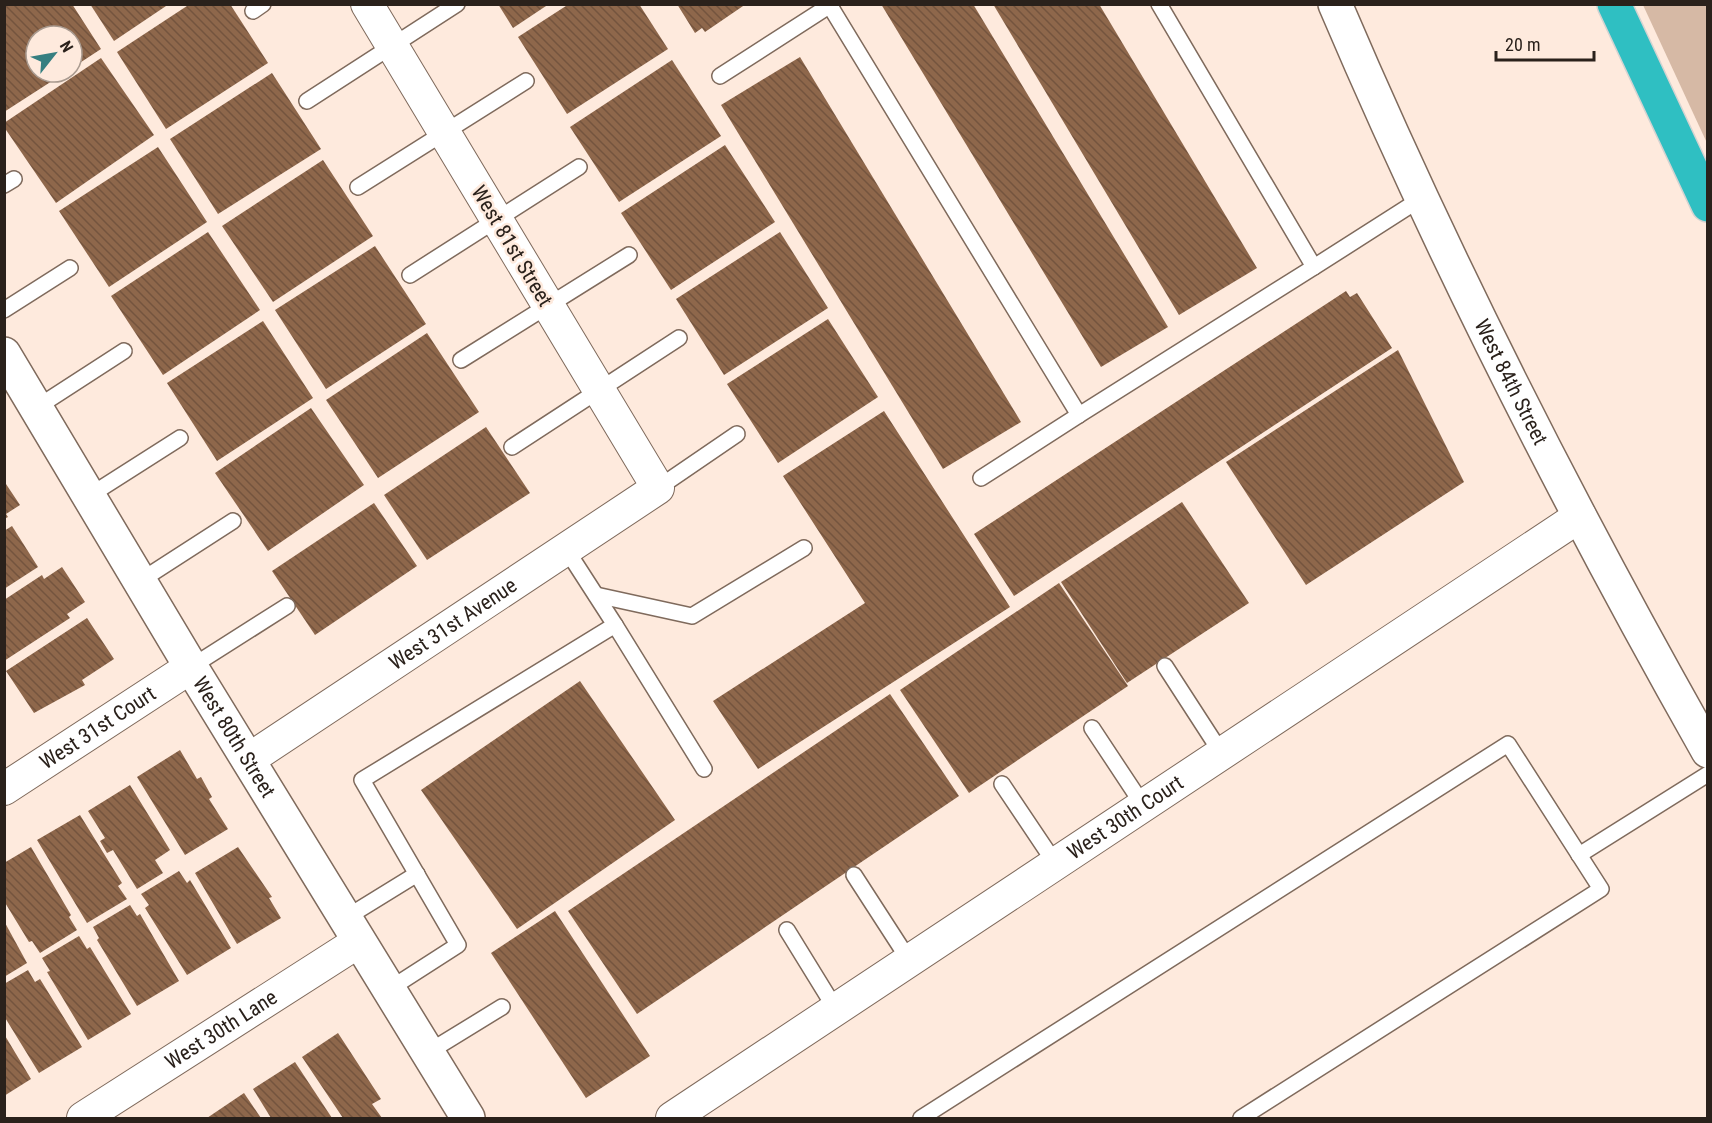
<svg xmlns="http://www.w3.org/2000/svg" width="1712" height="1123" font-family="'Roboto Condensed',sans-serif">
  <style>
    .green { fill: #d6b9a5 }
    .building { fill: url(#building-back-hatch) }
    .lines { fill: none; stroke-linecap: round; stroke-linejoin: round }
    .service-casing { stroke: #7f6a5c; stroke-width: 18 }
    .minor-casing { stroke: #7f6a5c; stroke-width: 34 }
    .tertiary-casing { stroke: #7f6a5c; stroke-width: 36 }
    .motorway-casing { stroke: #d4d3d1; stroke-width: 36 }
    .service { stroke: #fff; stroke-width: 15 }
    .minor { stroke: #fff; stroke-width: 32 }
    .tertiary { stroke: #fff; stroke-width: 33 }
    .motorway { stroke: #2fbfc2; stroke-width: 33 }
    .labels { text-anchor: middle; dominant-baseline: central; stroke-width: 5; stroke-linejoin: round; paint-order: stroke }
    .street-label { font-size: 21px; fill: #2a211b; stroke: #feeadd }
  </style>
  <defs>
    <pattern id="building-back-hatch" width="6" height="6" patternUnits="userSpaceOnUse" patternTransform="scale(1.5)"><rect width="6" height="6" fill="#8e674b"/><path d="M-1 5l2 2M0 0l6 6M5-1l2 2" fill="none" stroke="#74543e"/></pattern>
  </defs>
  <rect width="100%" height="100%" fill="#feeadd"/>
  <path class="green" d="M1643,5H1707V143Z"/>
  <g class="building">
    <path d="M4,4H72L101,49L72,68V36H36V72H66L4,112Z"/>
    <path d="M90,4H169L114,41Z"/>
    <path d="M190,4H230L268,63L166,129L117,52Z"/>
    <path d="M498,4H549L513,28Z"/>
    <path d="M569,4H639L668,49L567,114L518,37Z"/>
    <path d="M677,4H746L705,32L702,28L695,33Z"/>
    <path d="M881,4H973L1168,327L1101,367Z"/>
    <path d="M993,4H1099L1257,268L1179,315Z"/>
    <path d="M800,57L1021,422L943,469L721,105Z"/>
    <path d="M101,58L154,135L56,203L4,127V123Z"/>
    <path d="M672,60L721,136L619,202L570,127Z"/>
    <path d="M272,73L321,149L218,214L170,139Z"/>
    <path d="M725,145L775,222L671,290L621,213Z"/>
    <path d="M158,147L207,222L109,287L59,211Z"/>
    <path d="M323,160L373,236L273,302L222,226Z"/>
    <path d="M208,232L260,310L163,375L111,296Z"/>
    <path d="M780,232L828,308L724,375L676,299Z"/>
    <path d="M375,246L426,324L326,389L275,310Z"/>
    <path d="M1346,291L1350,297L1357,293L1392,348L1014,596L974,534Z"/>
    <path d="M828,319L878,397L778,463L727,384Z"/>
    <path d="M263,321L313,398L217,461L167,383Z"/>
    <path d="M427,333L479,412L378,478L326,400Z"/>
    <path d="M1398,350L1464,482L1306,585L1226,462Z"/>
    <path d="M311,408L364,485L268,551L215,473Z"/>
    <path d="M884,411L1010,607L758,769L713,701L865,603L783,476Z"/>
    <path d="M486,427L530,493L427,560L384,495Z"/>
    <path d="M4,481L20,505L6,514L8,517L4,519Z"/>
    <path d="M1182,502L1249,603L1127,683L1061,582Z"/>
    <path d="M374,503L417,566L315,635L272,571Z"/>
    <path d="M12,526L38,567L4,589V531Z"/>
    <path d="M62,567L85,602L67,614L70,618L4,661V600L42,575L44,579Z"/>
    <path d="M1059,583L1128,686L969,793L900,690Z"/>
    <path d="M87,618L114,659L82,680L85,685L34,713L6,671Z"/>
    <path d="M580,681L675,820L517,929L421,790Z"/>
    <path d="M890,694L959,796L637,1014L568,911Z"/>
    <path d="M180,750L197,779L201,777L212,797L209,799L228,829L185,855L137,777Z"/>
    <path d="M130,785L170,850L155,860L163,873L137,889L113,850L107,853L100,841L105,838L88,811Z"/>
    <path d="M80,815L122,883L118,886L127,899L87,923L37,840Z"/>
    <path d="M31,847L71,915L69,917L77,930L40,953L32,941L29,942L4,901V863Z"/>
    <path d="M238,847L272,897L269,898L281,918L237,944L195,873Z"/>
    <path d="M179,871L187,883L190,880L231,948L187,975L145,908L149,905L141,894Z"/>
    <path d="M130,905L137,916L140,914L179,981L137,1006L97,940L99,938L93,927Z"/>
    <path d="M555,911L650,1056L586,1098L491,953Z"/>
    <path d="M4,921L27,963L4,977Z"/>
    <path d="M79,936L87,949L90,947L131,1014L88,1040L47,972L50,971L42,958Z"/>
    <path d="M28,970L35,982L40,979L82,1047L39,1073L4,1016V984Z"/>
    <path d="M338,1033L381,1099L372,1104L382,1118H343L302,1057Z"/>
    <path d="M4,1034L31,1079L4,1096Z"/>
    <path d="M295,1062L332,1118H271L253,1089Z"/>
    <path d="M244,1093L261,1118H207Z"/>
  </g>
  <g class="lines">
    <g class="service-casing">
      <g id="service">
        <path d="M830,6L1079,415L1314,267L1159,4"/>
        <path d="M253,11L263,4"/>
        <path d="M720,76L832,4"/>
        <path d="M307,101L457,4"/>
        <path d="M4,185L14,179"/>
        <path d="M358,187L526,81"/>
        <path d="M1314,267L1422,198"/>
        <path d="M410,275L579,167"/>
        <path d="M4,310L70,268"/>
        <path d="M461,360L629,255"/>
        <path d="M36,408L124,351"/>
        <path d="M512,447L679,338"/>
        <path d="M981,478L1079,415"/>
        <path d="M658,488L737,434"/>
        <path d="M89,496L180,438"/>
        <path d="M140,581L233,521"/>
        <path d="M596,595L692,616L804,548"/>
        <path d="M615,625L704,769"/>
        <path d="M1165,666L1222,754"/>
        <path d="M191,667L287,606"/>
        <path d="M1092,728L1143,805"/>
        <path d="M1002,784L1055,863"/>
        <path d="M1579,855L1708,774"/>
        <path d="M854,875L909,960"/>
        <path d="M344,919L417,874"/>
        <path d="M787,930L835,1008"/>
        <path d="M388,990L458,945L362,780L615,625L566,549"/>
        <path d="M427,1053L502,1007"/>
        <path d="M921,1118L1508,744L1601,889L1241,1118"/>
      </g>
    </g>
    <g class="minor-casing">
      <g id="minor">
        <path id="s1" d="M248,760L658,488L367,4"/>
        <path id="s2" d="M4,789L191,667"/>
        <path id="s3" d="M83,1118L358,942"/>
        <path id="s4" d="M672,1118L1580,516"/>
      </g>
    </g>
    <g class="tertiary-casing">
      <g id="tertiary">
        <path id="s5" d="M1335,4C1444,260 1571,509 1708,751"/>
        <path id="s6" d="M4,354L191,667L468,1118"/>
      </g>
    </g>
    <g class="motorway-casing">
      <path id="motorway" d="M1614,4L1708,205"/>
    </g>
    <use href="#service" class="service"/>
    <use href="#minor" class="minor"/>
    <use href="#tertiary" class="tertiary"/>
    <use href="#motorway" class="motorway"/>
  </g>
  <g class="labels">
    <g class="street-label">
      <text transform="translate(512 246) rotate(59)">West 81st Street</text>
      <text stroke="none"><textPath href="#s5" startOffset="417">West 84th Street</textPath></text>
      <text stroke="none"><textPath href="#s1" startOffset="246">West 31st Avenue</textPath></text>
      <text stroke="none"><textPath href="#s2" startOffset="112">West 31st Court</textPath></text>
      <text stroke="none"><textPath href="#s6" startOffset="447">West 80th Street</textPath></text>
      <text stroke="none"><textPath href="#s4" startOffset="544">West 30th Court</textPath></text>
      <text stroke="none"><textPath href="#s3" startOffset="164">West 30th Lane</textPath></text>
    </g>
  </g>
  <rect width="1712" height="1123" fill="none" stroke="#2a211b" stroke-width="12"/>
  <g transform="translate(54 54) rotate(59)"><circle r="28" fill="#feeadd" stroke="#a99a8f" stroke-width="1.5"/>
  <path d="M0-4.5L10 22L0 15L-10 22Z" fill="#367f80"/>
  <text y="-9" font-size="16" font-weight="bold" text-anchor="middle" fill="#2a211b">N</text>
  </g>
  <path d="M1496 51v9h98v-9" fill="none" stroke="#2a211b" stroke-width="3"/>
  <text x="1505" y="51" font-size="18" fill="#2a211b" stroke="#feeadd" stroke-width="4.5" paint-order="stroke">20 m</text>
</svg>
